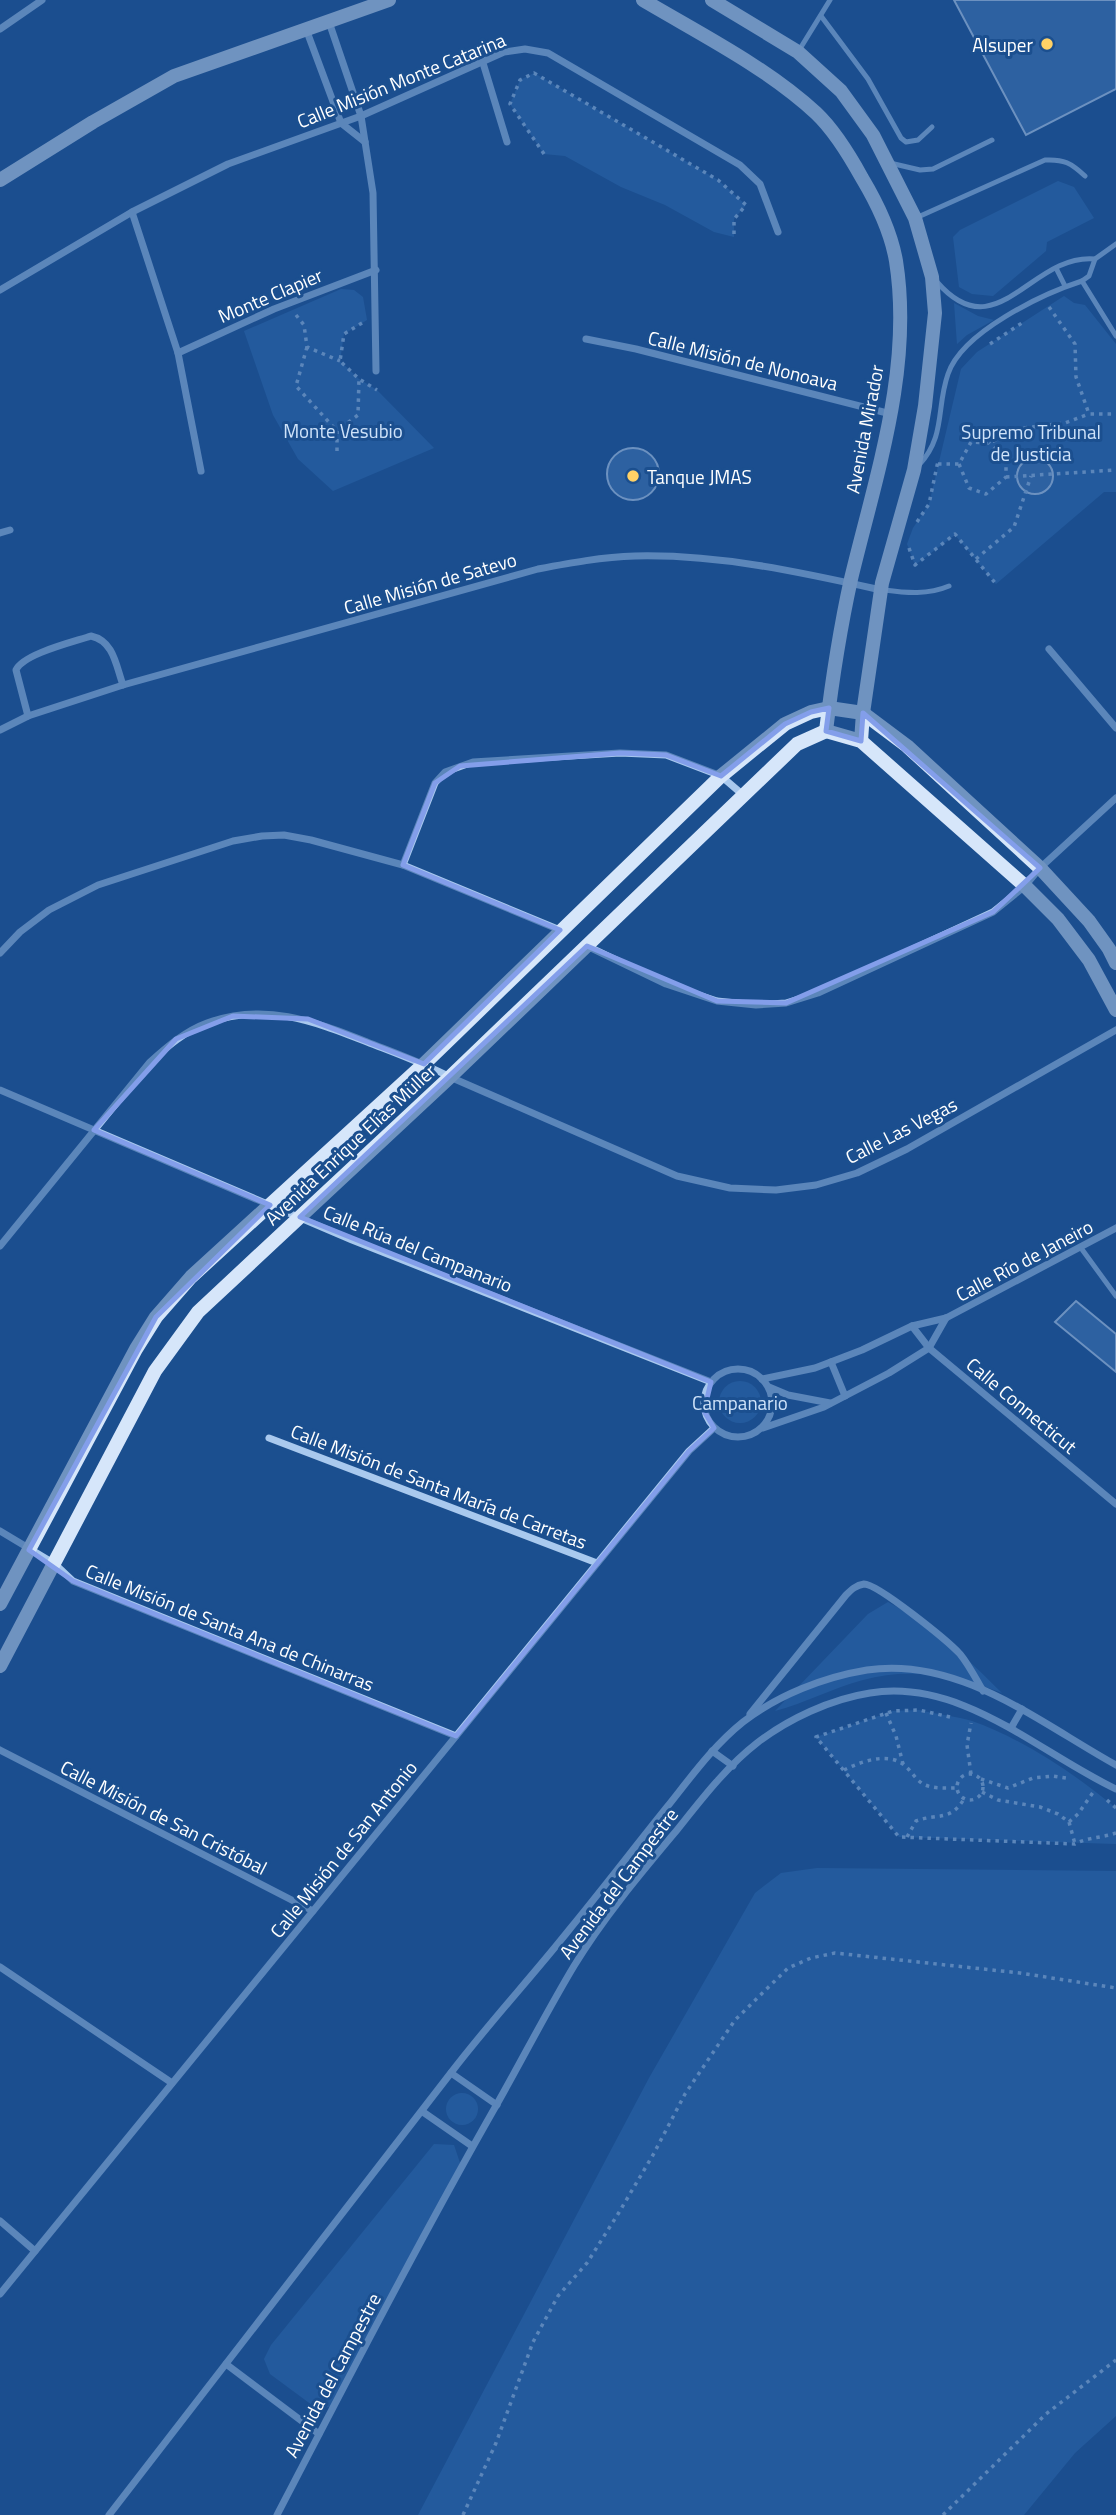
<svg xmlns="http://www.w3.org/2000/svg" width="1116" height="2515" font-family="'Titillium Web',sans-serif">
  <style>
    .green { fill: #2e69ad }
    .building { fill: #4478b7; stroke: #cfe3fa; stroke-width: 2 }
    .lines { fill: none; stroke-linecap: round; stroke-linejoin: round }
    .path { stroke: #a9c9ee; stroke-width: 3.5; stroke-dasharray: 3.5 5; stroke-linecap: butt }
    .service { stroke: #a9c9ee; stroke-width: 5 }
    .minor { stroke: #a9c9ee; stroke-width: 7 }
    .secondary { stroke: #d6e6fa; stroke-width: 14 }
    .marked { fill: none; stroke: #839eea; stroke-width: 5; stroke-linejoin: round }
    .poi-dot { fill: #ffd166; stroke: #1b4f8f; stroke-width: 2.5 }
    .labels { text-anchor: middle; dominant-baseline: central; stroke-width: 6; stroke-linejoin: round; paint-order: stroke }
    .poi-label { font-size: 19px; fill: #fff; stroke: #1b4f8f; text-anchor: end }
    .street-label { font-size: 19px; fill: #fff; stroke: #1b4f8f }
    .park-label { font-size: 19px; fill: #cfe3fa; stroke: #1b4f8f }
  </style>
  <rect width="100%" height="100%" fill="#1b4f8f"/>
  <g class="green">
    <path d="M534,73L718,180L746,205L734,219V237L714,232L665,205L621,187L565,156L544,154L510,104L520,80Z"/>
    <path d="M1058,181L1074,187L1094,218L1047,242L1046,251L993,296L972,294L959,287L953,237L960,230Z"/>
    <path d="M341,289L354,290L363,297L367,320L344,334L340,361L359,379L377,390L434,448L333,491L298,459L273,415L244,331Z"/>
    <path d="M1064,296L1074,303L1085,305L1116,344V492H1104L996,584L955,535L915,565L907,544L913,528L929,504L961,369L977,352Z"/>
    <path d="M954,303L978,316L994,320L967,335L957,344Z"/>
    <circle cx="740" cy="1402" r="21"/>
    <path d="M888,1602C932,1625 967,1658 1002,1693C957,1676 910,1667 863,1680C833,1688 805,1703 775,1711L868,1614Z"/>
    <path d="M919,1710C936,1714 955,1716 972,1721C1023,1739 1075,1774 1116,1808V1844L899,1837L816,1737L893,1711Z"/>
    <path d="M817,1868L1116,1871V2416L1075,2453L1024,2515H418L649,2078L755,1893L781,1873Z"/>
    <circle cx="462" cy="2109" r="16"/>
    <path d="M434,2144L454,2145L460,2163L331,2407L316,2408L270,2374L264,2359L271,2345Z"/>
  </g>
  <g class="building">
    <path d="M954,0H1116V89L1026,135Z"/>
    <circle cx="633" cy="474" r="26"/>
    <circle cx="1035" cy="476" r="18"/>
    <path d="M1076,1301L1116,1334V1372L1055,1322Z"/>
  </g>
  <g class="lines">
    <g class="path">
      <path d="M544,154L510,104L520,80L534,73L718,180L746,205L734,219V237"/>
      <path d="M1049,307L1075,344L1076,377L1089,414H1116"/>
      <path d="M296,315L304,325L307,347L340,361"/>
      <path d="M362,323L344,334L340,361L359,379L377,390"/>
      <path d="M990,344L1025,321"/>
      <path d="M307,347L296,386L337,431"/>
      <path d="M337,451V431L358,415L359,379"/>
      <path d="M938,464H959L971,442L989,443L1024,428L1065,423L1089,414"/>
      <path d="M959,464L969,488L986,494L1006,477V459L989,443"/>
      <path d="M1006,477L1116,470"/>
      <path d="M917,522L929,504L938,461"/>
      <path d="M909,548L915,565L955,534L996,584"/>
      <path d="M976,559L1014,527L1031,476"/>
      <path d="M886,1713L896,1736L903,1764"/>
      <path d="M950,1717L919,1710L893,1711L816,1737L899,1837L1075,1844C1088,1837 1102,1838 1116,1833"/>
      <path d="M844,1770C860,1762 886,1752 903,1764C910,1769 915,1779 923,1784C933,1789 945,1788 956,1788"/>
      <circle cx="970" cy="1787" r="13"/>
      <path d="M971,1774L967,1745L971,1723"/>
      <path d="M981,1779L1008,1788L1033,1778L1053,1776L1066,1778"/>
      <path d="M982,1792L998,1800L1040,1807L1058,1814L1069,1822L1075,1844"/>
      <path d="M1107,1800L1116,1808"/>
      <path d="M1069,1822L1078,1814L1094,1791"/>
      <path d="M907,1837L916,1821C937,1813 950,1822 964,1799"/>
      <path d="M463,2515L496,2443L533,2342L558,2296L587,2263L618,2214L653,2155L685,2094L735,2020L788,1968L811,1958L835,1953L1020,1973L1116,1988"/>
      <path d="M943,2515L1046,2414L1116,2360"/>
    </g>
    <g class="service">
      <path d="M821,16L868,79L901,138L906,142L918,140L932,127"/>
      <path d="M798,52L830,0"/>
      <path d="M890,163L920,170L933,169L992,140"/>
      <path d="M918,217L1045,160C1064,159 1071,163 1085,176"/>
      <path d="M1056,268L1065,286"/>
      <path d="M1082,281L1116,336"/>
      <path d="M937,282C997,351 1031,253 1095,259L1116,244"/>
      <path d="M919,465C946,436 936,408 948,374C962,332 1042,294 1082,281L1089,276L1095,259"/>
      <path d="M884,590C907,593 928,595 949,586"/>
      <path d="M1081,1248L1116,1296"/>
    </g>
    <g class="minor">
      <path d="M329,22L361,116L373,193L376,371"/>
      <path d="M0,29L42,0"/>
      <path d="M306,29L341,123L365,142"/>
      <path d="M483,63L507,142"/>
      <path d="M132,212L178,353L201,471"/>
      <path d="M0,290L132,212L228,164L361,116L504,52L525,49L548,53L740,165L760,184L778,232"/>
      <path d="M586,339L636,349L891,414"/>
      <path d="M178,353L274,309L376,270"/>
      <path d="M0,533L10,530"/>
      <path d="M1049,649L1116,728"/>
      <path d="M28,716L16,670C23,654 73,642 91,636C114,641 116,666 123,685"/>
      <path d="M0,730L28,716L123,685L538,569C570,563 602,557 635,556C718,554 800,572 881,590"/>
      <path d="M403,865L435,783L445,772L473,762L620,753L666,755L721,776L742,794"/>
      <path d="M587,946L666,984L717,1001L756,1005L786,1003L818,993L993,912L1025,886L1040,868L1116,798"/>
      <path d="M0,953L20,932L49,910L98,885L233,841L262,836L284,835L311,840L403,865L560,930"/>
      <path d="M0,1090L352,1240L711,1382"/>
      <path d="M0,1246L150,1062C167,1047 185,1031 207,1023C265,1002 313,1021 367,1042C395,1053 423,1063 450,1077L677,1176L730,1188L776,1190L816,1185L857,1173L907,1149L1116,1030"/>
      <path d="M912,1326L929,1348L1116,1504"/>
      <path d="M831,1362L845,1396"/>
      <circle cx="738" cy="1403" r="34"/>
      <path d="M762,1379L815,1368L862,1350L912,1326L946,1318L1116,1228"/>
      <path d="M769,1387L788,1395L830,1403"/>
      <path d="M763,1428L824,1407L889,1373L929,1348L946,1318"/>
      <path d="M269,1438L597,1563"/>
      <path d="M0,1531L55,1564L73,1581L456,1736"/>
      <path d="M750,1714L846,1595C851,1590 856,1585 864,1584C878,1584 948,1641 960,1654C969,1665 976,1679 983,1691"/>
      <path d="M1011,1728L1022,1709"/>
      <path d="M0,1750L313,1911"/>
      <path d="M712,1751L733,1766"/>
      <path d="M0,1967L172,2083"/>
      <path d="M451,2073L497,2105"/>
      <path d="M423,2112L472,2146"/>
      <path d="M0,2221L35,2251"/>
      <path d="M0,2294L689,1451L714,1428"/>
      <path d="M226,2364L319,2434"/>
      <path d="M109,2515C223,2368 337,2221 450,2074C488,2024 530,1979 569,1930C602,1890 634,1848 667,1807C691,1777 713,1746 743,1722C778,1695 824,1677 867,1670C959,1656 1040,1723 1116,1765"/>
      <path d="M277,2515C349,2377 420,2239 497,2104C523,2058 547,2011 574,1966C603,1918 641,1873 677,1830C701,1800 726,1767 757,1743C788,1719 831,1699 870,1693C962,1678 1039,1753 1116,1789"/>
    </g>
    <g class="secondary">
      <path d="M643,0C702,35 766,67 816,113C833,129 851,158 862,178C877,203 891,232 896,261C913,368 876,475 851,579C840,629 832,681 826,731"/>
      <path d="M712,0L798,52L841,91L873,135L915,218L932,277L935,313L925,406L914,470L882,583L863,713L861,741"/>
      <path d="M0,180L93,122L174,76L389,0"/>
      <path d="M826,731L861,741L1025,886L1058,919L1089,960L1116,1010"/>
      <path d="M0,1604L136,1349L156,1317L191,1277L424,1064L721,776L785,724L811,712L829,708L863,713L907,746L1040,868L1089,921L1109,949L1116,963"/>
      <path d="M0,1666L155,1371L198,1312L450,1077L797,744L826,731"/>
    </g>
  </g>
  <path d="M0 0H1116V2515H0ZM829,708L826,731L861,741L863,713L1040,868L993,912L786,1003L717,1001L587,946L300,1217L711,1382L704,1411L714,1428L689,1451L456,1736L73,1581L29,1550L156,1317L270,1205L94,1130L176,1039L233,1016L308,1019L424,1064L560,930L403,865L435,783L460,766L620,753L666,755L721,776L785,724L811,712Z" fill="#1b4f8f" fill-opacity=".55" fill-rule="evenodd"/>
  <path class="marked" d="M829,708L826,731L861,741L863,713L1040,868L993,912L786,1003L717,1001L587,946L300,1217L711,1382L704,1411L714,1428L689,1451L456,1736L73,1581L29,1550L156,1317L270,1205L94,1130L176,1039L233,1016L308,1019L424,1064L560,930L403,865L435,783L460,766L620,753L666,755L721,776L785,724L811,712Z"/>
  <g class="poi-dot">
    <circle cx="1047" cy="44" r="7"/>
    <circle cx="633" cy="476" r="7"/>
  </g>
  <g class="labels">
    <g class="poi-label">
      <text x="1033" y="44">Alsuper</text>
      <text x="647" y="476" text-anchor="start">Tanque JMAS</text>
    </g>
    <g class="street-label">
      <text transform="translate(401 80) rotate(-22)">Calle Misión Monte Catarina</text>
      <text transform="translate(270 295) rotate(-23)">Monte Clapier</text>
      <text transform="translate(743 360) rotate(14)">Calle Misión de Nonoava</text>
      <text transform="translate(864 429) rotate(-79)">Avenida Mirador</text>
      <text transform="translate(430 583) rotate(-16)">Calle Misión de Satevo</text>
      <text transform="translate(901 1130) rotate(-27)">Calle Las Vegas</text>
      <text transform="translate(350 1144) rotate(-43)">Avenida Enrique Elías Müller</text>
      <text transform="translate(418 1248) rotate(22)">Calle Rúa del Campanario</text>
      <text transform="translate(1024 1260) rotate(-28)">Calle Río de Janeiro</text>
      <text transform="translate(1022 1405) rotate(40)">Calle Connecticut</text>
      <text transform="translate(439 1486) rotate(21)">Calle Misión de Santa María de Carretas</text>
      <text transform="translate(230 1627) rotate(22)">Calle Misión de Santa Ana de Chinarras</text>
      <text transform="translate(164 1817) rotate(27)">Calle Misión de San Cristóbal</text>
      <text transform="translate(343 1849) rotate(-51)">Calle Misión de San Antonio</text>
      <text transform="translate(618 1883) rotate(-53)">Avenida del Campestre</text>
      <text transform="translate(332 2375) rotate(-62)">Avenida del Campestre</text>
    </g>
    <g class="park-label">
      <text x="343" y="430">Monte Vesubio</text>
      <text x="1031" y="431">Supremo Tribunal<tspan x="1031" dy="22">de Justicia</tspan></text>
      <text x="740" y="1402">Campanario</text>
    </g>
  </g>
</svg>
